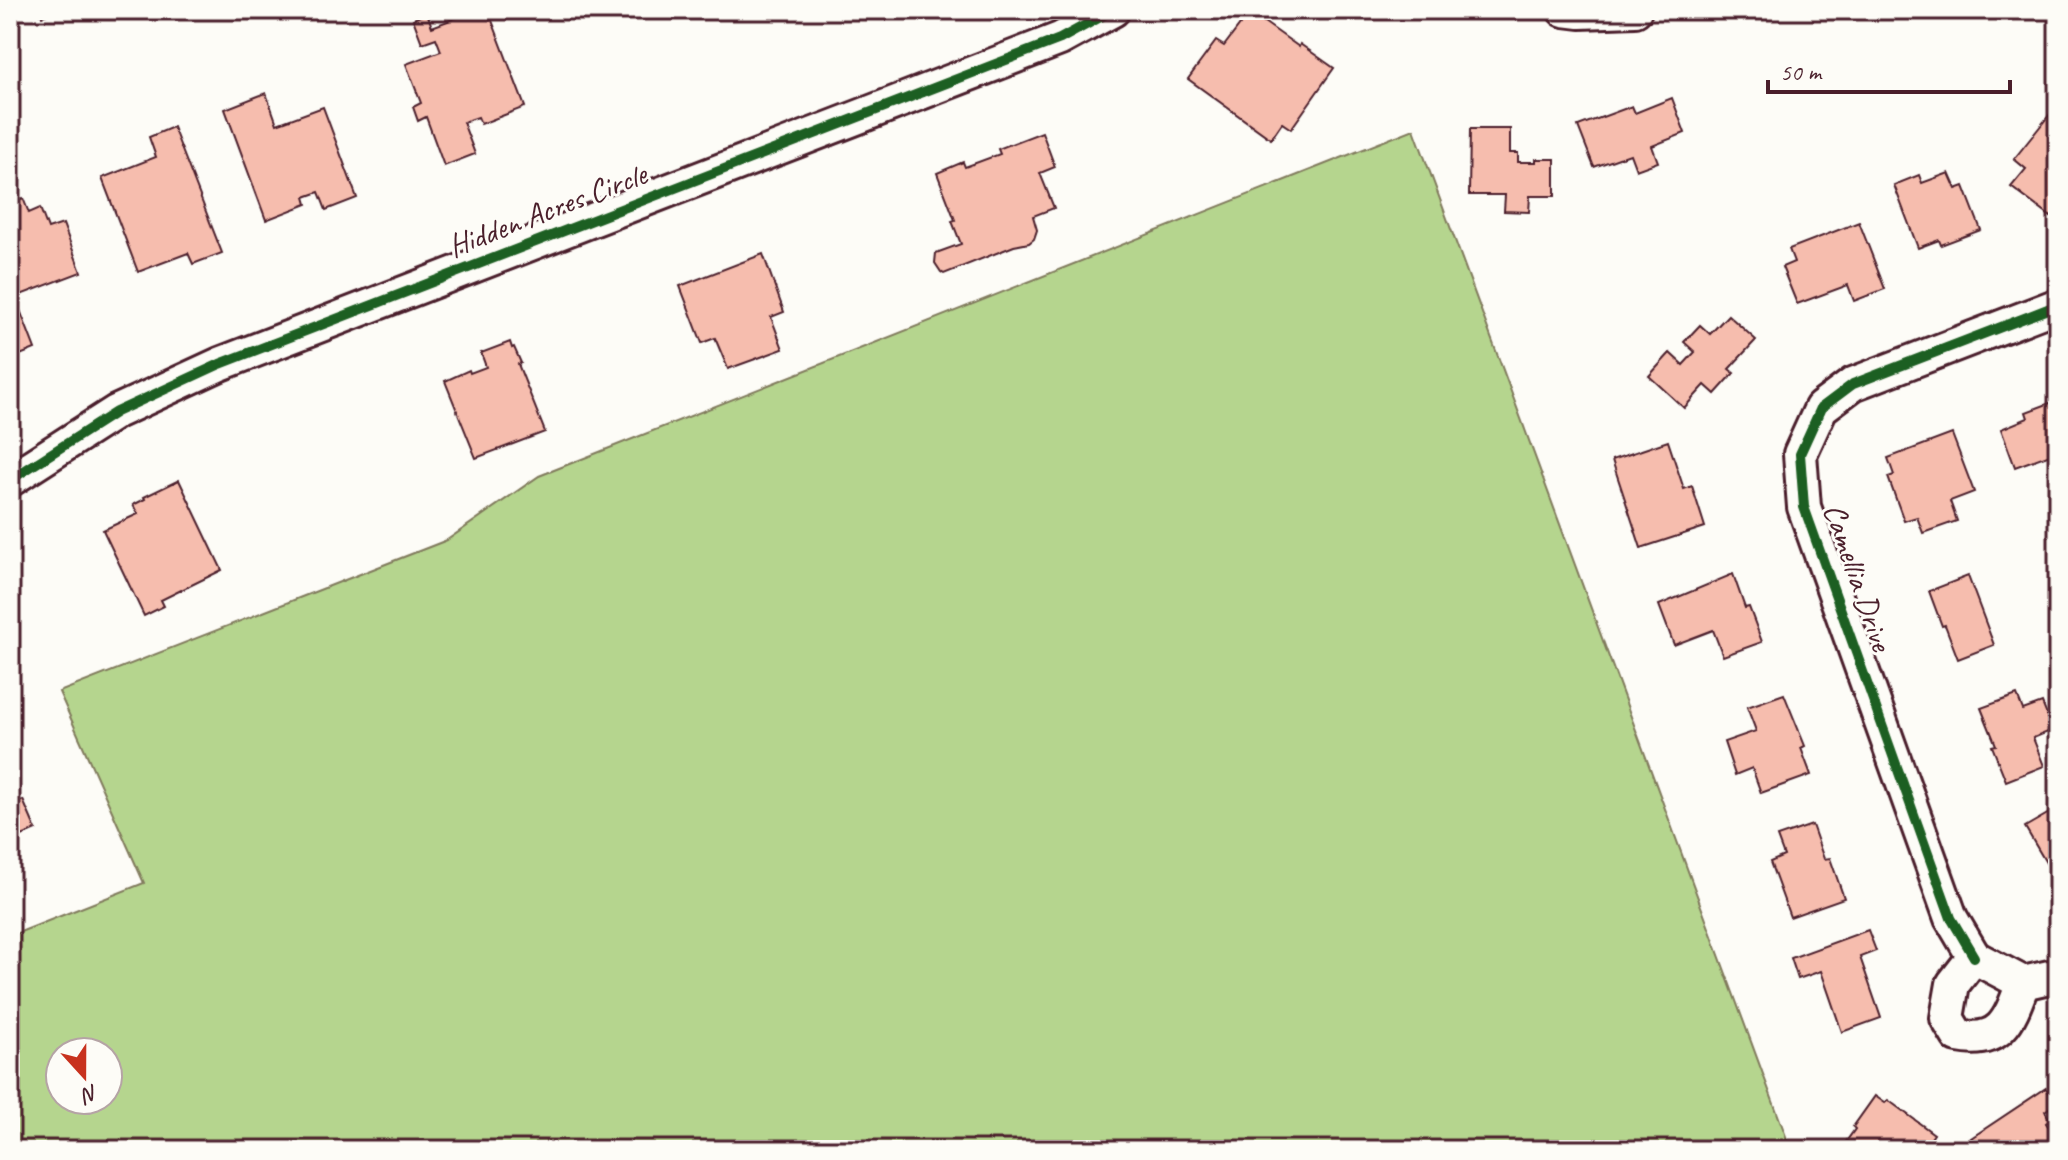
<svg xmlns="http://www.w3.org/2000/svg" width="2068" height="1160" font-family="Caveat,sans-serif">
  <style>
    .green { fill: #b5d58e; stroke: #807a5c; stroke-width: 2; fill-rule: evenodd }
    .building { fill: #f6bdae; stroke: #4a1f2b; stroke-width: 2 }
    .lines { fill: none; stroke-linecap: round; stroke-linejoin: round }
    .minor-casing { stroke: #4a1f2b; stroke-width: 38 }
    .minor { stroke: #fdfcf7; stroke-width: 32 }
    .cycleway-casing { stroke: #fdfcf7; stroke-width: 15 }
    .cycleway { stroke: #1b5e20; stroke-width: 10 }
    .labels { text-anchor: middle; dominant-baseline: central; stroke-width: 6; stroke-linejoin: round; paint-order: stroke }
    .street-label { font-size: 32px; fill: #4a1f2b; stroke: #fdfcf7 }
  </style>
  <rect width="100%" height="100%" fill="#fdfcf7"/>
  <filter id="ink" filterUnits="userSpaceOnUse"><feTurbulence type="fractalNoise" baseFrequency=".0125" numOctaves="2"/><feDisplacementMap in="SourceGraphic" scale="16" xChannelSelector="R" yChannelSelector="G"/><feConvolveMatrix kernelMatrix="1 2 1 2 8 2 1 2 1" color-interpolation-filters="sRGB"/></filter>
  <g filter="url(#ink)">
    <path class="green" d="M1414,129L1791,1150H18L10,1130V936L144,883L59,692L447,540L539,476ZM60,1052H108V1100H60Z"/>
    <g class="building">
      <path d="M40,10H59L42,16Z"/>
      <path d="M477,10H488L525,107L481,124L478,117L463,122L475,154L444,166L426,117L418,121L413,107L421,103L406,64L441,51L436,38L422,43L413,19L427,13L432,27Z"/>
      <path d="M1250,12L1299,47L1300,44L1334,68L1291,129L1282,123L1271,139L1188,79L1216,41L1224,46Z"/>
      <path d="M266,93L277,124L323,107L357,198L326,210L319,192L305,197L307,204L266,220L225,109Z"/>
      <path d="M1672,98L1685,133L1652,146L1658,162L1636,170L1630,154L1594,167L1578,126L1632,106L1635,113Z"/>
      <path d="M2058,104V208L2051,217L2011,187L2026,169L2014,159Z"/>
      <path d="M173,127L222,253L193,264L188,253L138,272L102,178L156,157L149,137Z"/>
      <path d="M1470,129H1510V153H1518V162H1536V159H1555V196H1530L1529,212L1504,211L1505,195H1469Z"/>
      <path d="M1042,132L1055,167L1040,173L1054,208L1033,216L1037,230L1034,239L1029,243L1014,246L944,274L941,272L935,263L936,253L961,244L952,221L955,220L937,173L963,162L965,167L1000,154L998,149Z"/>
      <path d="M1949,173L1956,189L1964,186L1981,230L1941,245L1939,240L1918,248L1894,185L1919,175L1922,183Z"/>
      <path d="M23,198L29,213L40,208L48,229L63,224L81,272L15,297L35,349L10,359V203Z"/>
      <path d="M1859,222L1885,289L1854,301L1848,285L1797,304L1782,267L1794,262L1789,249Z"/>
      <path d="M763,254L784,312L771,317L783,349L728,369L715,338L702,343L680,286Z"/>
      <path d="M1728,315L1756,340L1729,369L1734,373L1715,394L1705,385L1684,408L1649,376L1670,353L1683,365L1695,352L1684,342L1700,325L1710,334Z"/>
      <path d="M510,342L512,348L514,347L521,363L518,364L545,432L476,458L445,381L469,370L470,373L486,367L481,353Z"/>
      <path d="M2058,400V466L2053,453L2015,467L2001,429L2028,418L2026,412Z"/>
      <path d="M1952,434L1974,492L1950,501L1957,521L1923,533L1917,517L1904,521L1888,477L1894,475L1888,458Z"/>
      <path d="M1668,441L1684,489L1692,486L1705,527L1641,548L1612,460Z"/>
      <path d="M179,480L222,570L161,600L164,606L144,616L103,530L138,514L133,505L145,499L144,497Z"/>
      <path d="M1733,574L1745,608L1749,607L1762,642L1723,656L1713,630L1674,645L1659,605Z"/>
      <path d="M1968,576L1994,645L1958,659L1945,625L1942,626L1929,591Z"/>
      <path d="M1784,694L1805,746L1801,748L1811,775L1761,793L1752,768L1735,775L1724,742L1756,731L1747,707Z"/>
      <path d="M2017,695L2023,710L2042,703L2053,730L2033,738L2044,766L2006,781L1992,746L1996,745L1981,708Z"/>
      <path d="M10,795L13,804L23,800L36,830L10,841Z"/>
      <path d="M2058,808V883L2025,827Z"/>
      <path d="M1812,825L1824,859L1830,858L1844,898L1790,917L1770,862L1784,856L1777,837Z"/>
      <path d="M1868,930L1876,951L1860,957L1881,1018L1842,1032L1821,971L1798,979L1791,958Z"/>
      <path d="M2046,1088L2056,1103L2045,1111L2050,1120L2046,1123L2058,1140V1145L2051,1150H1979L1971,1138Z"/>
      <path d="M1875,1096L1885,1103L1888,1100L1934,1134L1923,1150H1840L1855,1129L1853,1127Z"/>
    </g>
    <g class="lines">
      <g class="minor-casing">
        <g id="minor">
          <path d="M1564,10L1580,12L1635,10"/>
          <path d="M10,480L116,412L220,364L1060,39L1113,10"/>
          <path d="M1974,957L1951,918L1804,507L1800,454L1821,408L1853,384L2058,305"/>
          <path d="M1974,957L1953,984L1947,1018L1958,1036C2002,1045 2010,1018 2023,983"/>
          <path d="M1974,957L2023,983L2058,975"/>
        </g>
      </g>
      <use href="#minor" class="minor"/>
      <g class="cycleway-casing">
        <g id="cycleway">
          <path d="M10,480L116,412L220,364L1060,39L1113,10"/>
          <path d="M1974,957L1951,918L1804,507L1800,454L1821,408L1853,384L2058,305"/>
        </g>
      </g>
      <use href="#cycleway" class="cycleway"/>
    </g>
  </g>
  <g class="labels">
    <g class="street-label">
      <text transform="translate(547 210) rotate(-21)">Hidden Acres Circle</text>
      <text transform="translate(1858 577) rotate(71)">Camellia Drive</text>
    </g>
  </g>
  <rect width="2068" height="1160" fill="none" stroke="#fdfcf7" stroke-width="40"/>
  <rect x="20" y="20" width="2028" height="1120" fill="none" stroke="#4a1f2b" stroke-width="3" filter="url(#ink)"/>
  <g transform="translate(84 1076) rotate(159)"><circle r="38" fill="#fdfcf7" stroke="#b5a4a5" stroke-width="2"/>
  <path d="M0-6L14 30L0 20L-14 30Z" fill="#c8321e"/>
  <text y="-12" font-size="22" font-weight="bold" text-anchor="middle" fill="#4a1f2b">N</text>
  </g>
  <path d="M1768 80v12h242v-12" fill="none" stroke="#4a1f2b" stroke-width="4"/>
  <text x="1780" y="80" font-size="24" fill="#4a1f2b" stroke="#fdfcf7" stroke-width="6" paint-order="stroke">50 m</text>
</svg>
